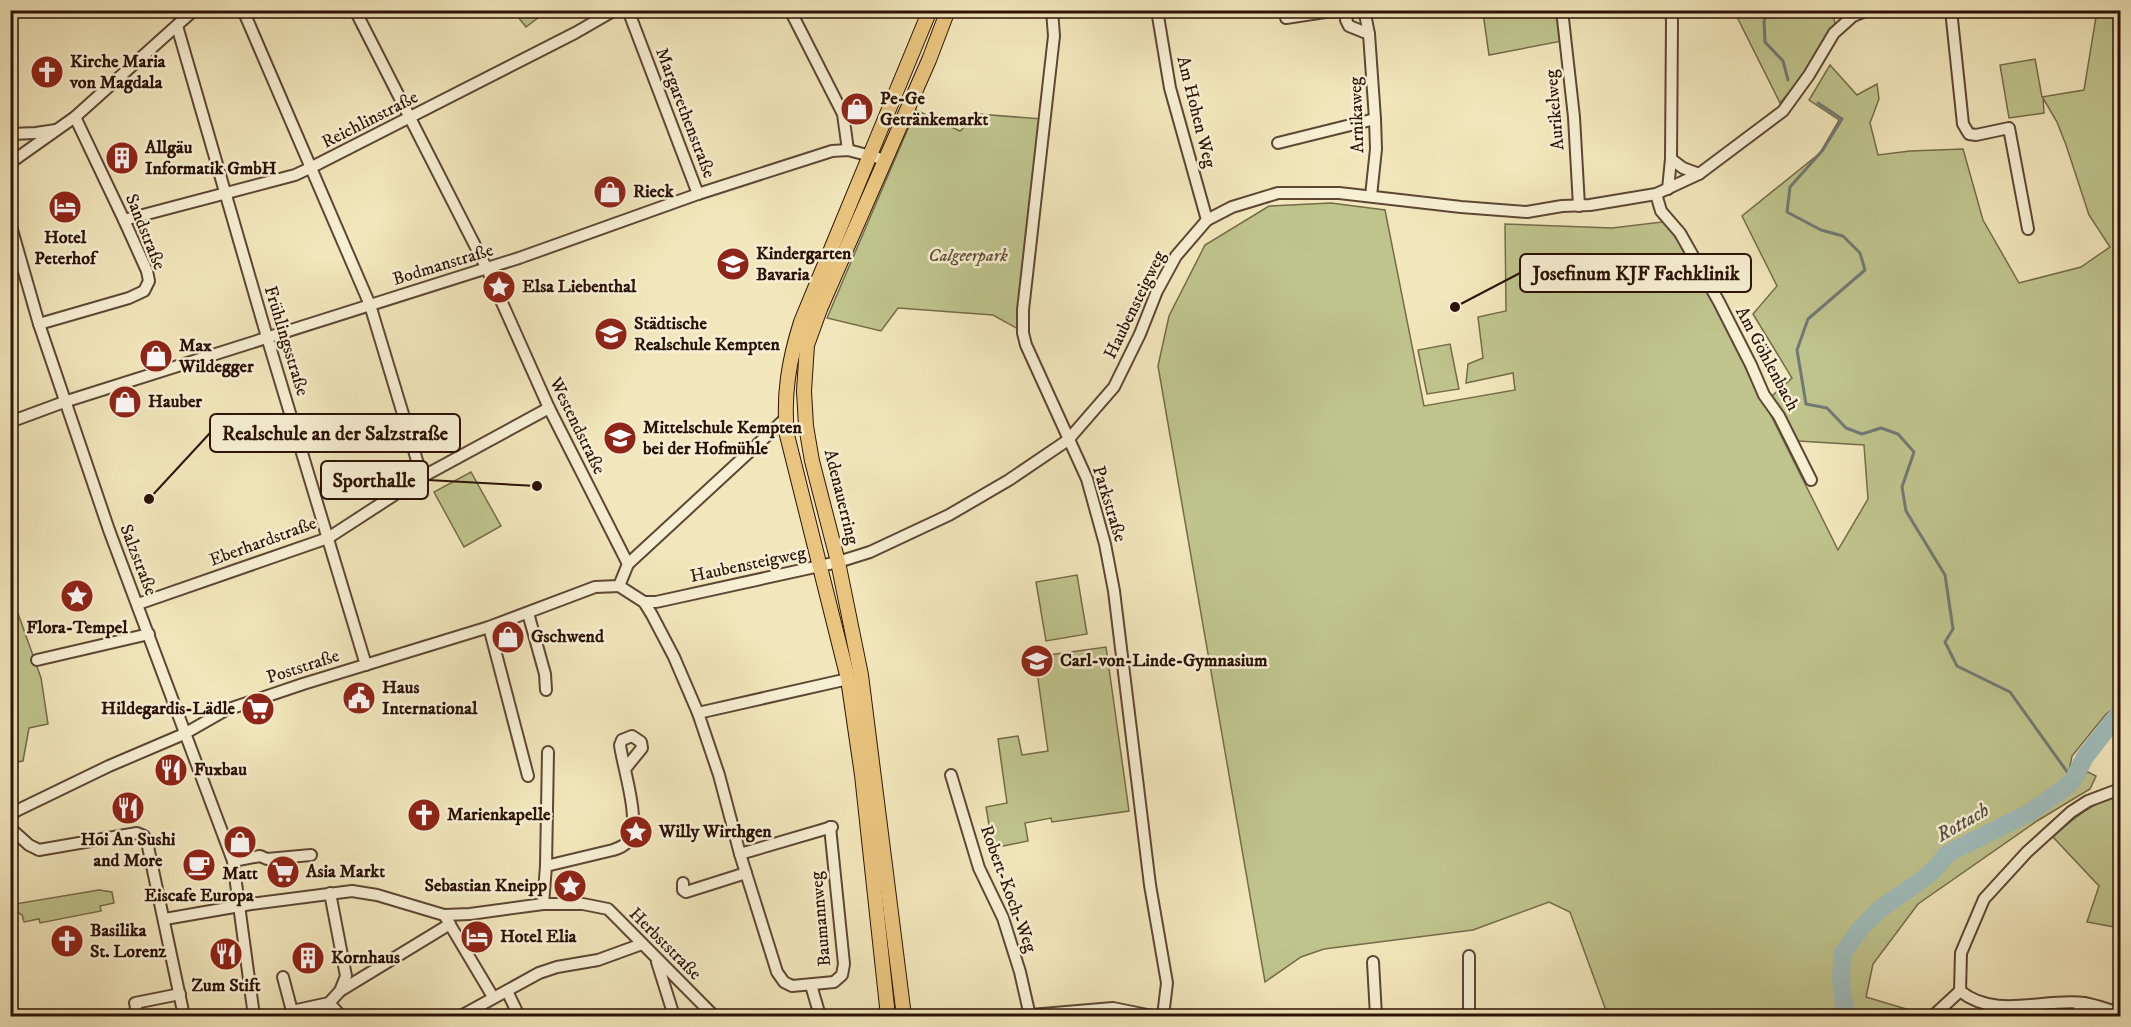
<svg xmlns="http://www.w3.org/2000/svg" width="2131" height="1027" font-family="'IM FELL DW Pica',serif">
  <style>
    .green { fill: #bfc48d; stroke: #756b4a; stroke-width: 1.5 }
    .lines { fill: none; stroke-linecap: round; stroke-linejoin: round }
    .stream { stroke: #717974; stroke-width: 3 }
    .river { stroke: #a0bdbc; stroke-width: 18 }
    .minor-casing { stroke: #5d4734; stroke-width: 14 }
    .major-casing { stroke: #2b1207; stroke-width: 16 }
    .minor { stroke: #f7efd3; stroke-width: 10 }
    .major { stroke: #e9c47e; stroke-width: 14 }
    .labels { text-anchor: middle; dominant-baseline: central; stroke-width: 5; stroke-linejoin: round; paint-order: stroke }
    .poi-label { font-size: 18px; font-weight: bold; fill: #2b1207; stroke: #f7efd3; text-anchor: start }
    .street-label { font-size: 18px; fill: #2b1207; stroke: #f7efd3 }
    .park-label { font-size: 18px; font-style: italic; fill: #5f5036; stroke: #f7efd3 }
    .water-label { font-size: 20px; font-style: italic; fill: #544e46; stroke: #f7efd3 }
    .leader { fill: none; stroke: #2b1207; stroke-width: 2 }
    .callout-dot { fill: #2b1207; stroke: #f7efd3; stroke-width: 2 }
    .callout { fill: #f7efd3; stroke: #2b1207; stroke-width: 2 }
    .callout-label { font-size: 20px; text-anchor: middle; font-weight: bold; fill: #2b1207 }
  </style>
  <rect width="100%" height="100%" fill="#f2e7bc"/>
  <filter id="stains"><feTurbulence type="fractalNoise" baseFrequency=".00333" numOctaves="4"/><feColorMatrix values="0 0 0 0 .2 0 0 0 0 .09 0 0 0 0 .02 0 0 0 .5 -.17"/></filter>
  <radialGradient id="worn" r=".72"><stop offset=".6" stop-color="#630" stop-opacity="0"/><stop offset="1" stop-color="#630" stop-opacity=".3"/></radialGradient>
  <g class="green">
    <path d="M1494,10L1557,11L1562,41L1489,55L1483,13Z"/>
    <path d="M513,11H547L526,27Z"/>
    <path d="M1734,11H1832L1836,27L1811,67L1780,103Z"/>
    <path d="M2097,11H2120V704L2106,714L2072,756L2067,780L2088,772L2096,776L2090,789L2037,821L1918,904L1873,964L1866,997L1923,1014L1922,1016H1608L1570,912L1549,902L1473,930L1324,949L1301,957L1265,982L1158,366L1169,316L1205,245L1269,206L1331,203L1385,210L1424,406L1515,390L1513,373L1466,383L1468,364L1483,358L1478,317L1506,311L1505,224L1612,228L1670,221L1725,323L1838,550L1868,499L1864,445L1798,441L1772,396L1792,378L1753,314L1777,286L1742,216L1820,153L1839,120L1809,100L1830,65L1857,95L1877,84L1879,99L1870,123L1878,155L1910,151L1963,149L1983,220L2019,283L2081,267L2110,247L2089,215L2066,145L2057,122L2043,98L2044,113L2009,118L2000,65L2035,59L2042,97L2084,90Z"/>
    <path d="M916,110L960,131L978,114L1042,119L1018,329L993,315L898,308L881,331L827,318Z"/>
    <path d="M1450,344L1459,389L1427,394L1418,350Z"/>
    <path d="M471,472L501,526L464,547L434,492Z"/>
    <path d="M1077,575L1087,634L1046,641L1036,582Z"/>
    <path d="M10,591L41,678L48,724L29,728L23,761L11,763Z"/>
    <path d="M1106,647L1129,811L1052,822L1051,818L1025,823L1028,841L993,848L986,807L1007,803L998,739L1018,736L1022,755L1048,751L1035,657Z"/>
    <path d="M2120,794V928L2087,922L2099,886L2053,837C2075,817 2091,804 2120,794Z"/>
    <path d="M99,890L112,892L114,903L100,906L101,911L40,923L39,919L24,922L22,915L17,912L15,904Z"/>
  </g>
  <g class="lines">
    <g class="stream">
      <path d="M1769,10L1764,21L1765,42L1783,61L1788,80"/>
      <path d="M1818,103L1842,119L1822,151L1790,187L1787,212L1821,230L1843,236L1860,253L1865,270L1808,319L1797,350L1806,404L1827,408L1846,428L1862,434L1881,428L1898,434L1914,452L1902,487L1906,511L1945,575L1953,629L1945,642L1957,666L2010,692L2073,780"/>
    </g>
    <path class="river" d="M1845,1016L1841,977L1843,953L1861,928L1880,909L1915,885L1934,870L1947,854L2029,813L2066,787L2073,780L2085,757L2120,712"/>
    <g class="minor-casing">
      <g id="minor">
        <path d="M243,10L370,305L422,477"/>
        <path d="M355,10L487,269L549,408L628,564"/>
        <path d="M628,10L698,194"/>
        <path d="M790,10L843,114L848,150"/>
        <path d="M1052,10L1054,36L1023,310V333L1026,345L1087,479L1105,544L1114,591L1150,885L1167,983L1163,1016"/>
        <path d="M1157,10L1170,88L1207,220"/>
        <path d="M1349,10L1346,20L1349,26L1369,34"/>
        <path d="M1360,10L1365,14L1369,34L1375,119L1376,149L1371,196"/>
        <path d="M1562,10L1574,117L1579,206"/>
        <path d="M1951,10L1963,124L1969,134L1976,135L2009,128L2028,229"/>
        <path d="M1286,18L1325,12L1348,11"/>
        <path d="M177,26L267,337L366,665"/>
        <path d="M10,134L36,133L56,130"/>
        <path d="M1278,143L1375,119"/>
        <path d="M1671,159L1683,168L1699,174"/>
        <path d="M10,163L75,117L194,10"/>
        <path d="M1668,189L1671,159L1672,21L1671,10"/>
        <path d="M1656,194L1661,211L1680,233L1719,302L1751,365L1764,395L1779,416L1811,480"/>
        <path d="M124,220L295,175L310,168L575,33L615,10"/>
        <path d="M10,223L39,324L109,530L233,861L254,1016"/>
        <path d="M39,324L129,298L144,291L149,281L147,271L124,220L75,117"/>
        <path d="M10,422L64,402L519,258L698,194L832,151L848,150L886,160"/>
        <path d="M619,586L644,602L652,615L674,657L698,713L719,775L740,854L777,972L784,982L792,986L834,982L842,975L844,964L830,827"/>
        <path d="M619,586L628,564L785,419"/>
        <path d="M644,602H656L838,562L870,552L949,515L1009,480L1068,440L1114,387L1140,334L1157,291L1176,256L1207,220L1232,207L1278,193H1339L1461,207L1527,212L1562,206L1590,205L1656,194L1699,174L1783,111L1809,75L1834,33L1853,16L1868,10"/>
        <path d="M138,604L328,538L422,477L549,408"/>
        <path d="M528,613L545,674L546,690"/>
        <path d="M489,627L528,776"/>
        <path d="M37,660L149,634"/>
        <path d="M698,713L848,679"/>
        <path d="M951,775L979,868L1003,918L1020,972L1030,1016"/>
        <path d="M10,816L16,811L109,766L184,734L226,710L303,684L489,627L595,587L619,586"/>
        <path d="M10,828L29,845L39,850L137,833L144,836L147,842L184,1016"/>
        <path d="M740,854L832,827"/>
        <path d="M233,861L260,856L267,859L311,855"/>
        <path d="M546,866L613,850C619,848 625,846 629,840C641,821 623,768 620,745L622,740L632,736L641,742L642,748L625,769"/>
        <path d="M683,883V890L686,892L746,873"/>
        <path d="M543,904L546,866L548,752"/>
        <path d="M446,918L493,997"/>
        <path d="M165,919L251,904L352,891L377,895L444,915L470,914L543,904H583L608,909L619,920L714,1016"/>
        <path d="M657,962L674,1016"/>
        <path d="M1373,962L1376,1016"/>
        <path d="M283,977L292,1011L329,1003"/>
        <path d="M811,985L820,1016"/>
        <path d="M340,991L450,924"/>
        <path d="M507,991L519,1016"/>
        <path d="M1960,991C1996,1020 2043,998 2084,1003C2096,1005 2109,1010 2120,1013"/>
        <path d="M329,1003L340,991L346,976L330,893"/>
        <path d="M329,1003L341,1016"/>
        <path d="M138,1016L135,1003L180,994"/>
        <path d="M461,1016L539,973L557,967L598,960L642,944"/>
        <path d="M1019,1016L1113,1008L1152,1016"/>
        <path d="M1469,1016V956"/>
        <path d="M1933,1016L1960,991L1961,953L1984,899L2027,852L2071,812L2088,801L2120,789"/>
        <path d="M2074,1016L2084,1003"/>
      </g>
    </g>
    <g class="major-casing">
      <g id="major">
        <path d="M888,1016L862,775L848,679L787,435C783,395 789,360 801,322L930,10"/>
        <path d="M904,1016L861,675L838,562L812,461L806,426L804,391L807,345L820,309L929,60L948,10"/>
      </g>
    </g>
    <use href="#minor" class="minor"/>
    <use href="#major" class="major"/>
  </g>
  <defs>
    <g id="church-disc" transform="scale(1.725)"><circle r="9.5" fill="#8f2418" stroke="#f7efd3"/><path d="M-1.2-6h2.4v3.5h3.3v2.4h-3.3V6h-2.4V-.1h-3.3v-2.4h3.3Z" fill="#fff"/></g>
    <g id="shop-disc" transform="scale(1.725)"><circle r="9.5" fill="#8f2418" stroke="#f7efd3"/><path d="M-5-2.5h2.3a2.7 3.5 0 0 1 5.4 0H5L5.5 6h-11ZM-1.5-2.5h3a1.5 2.3 0 0 0-3 0Z" fill="#fff"/></g>
    <g id="building-disc" transform="scale(1.725)"><circle r="9.5" fill="#8f2418" stroke="#f7efd3"/><path d="M-4-6H4V6H1V3H-1V6H-4ZM-2.5-4.3h1.7v1.8h-1.7ZM.8-4.3h1.7v1.8H.8ZM-2.5-1h1.7V.8h-1.7ZM.8-1h1.7V.8H.8Z" fill="#fff"/></g>
    <g id="hotel-disc" transform="scale(1.725)"><circle r="9.5" fill="#8f2418" stroke="#f7efd3"/><path d="M-6-4.5h1.5V1H6V5H4.5V3h-9V5H-6ZM-4 0a1.8 1.8 0 1 1 3.6 0ZM.5 0V-2.5h3Q6-2.5 6 0Z" fill="#fff"/></g>
    <g id="school-disc" transform="scale(1.725)"><circle r="9.5" fill="#8f2418" stroke="#f7efd3"/><path d="M0-5L7-2L0 1L-7-2ZM-4 1L0 2.5L4 1V4Q0 6-4 4Z" fill="#fff"/></g>
    <g id="sight-disc" transform="scale(1.725)"><circle r="9.5" fill="#8f2418" stroke="#f7efd3"/><path d="M0-6L1.8-2.2L6-1.7L2.9 1.2L3.7 5.4L0 3.3L-3.7 5.4L-2.9 1.2L-6-1.7L-1.8-2.2Z" fill="#fff"/></g>
    <g id="civic-disc" transform="scale(1.725)"><circle r="9.5" fill="#8f2418" stroke="#f7efd3"/><path d="M-.6-6.5H3V-4.5H.6V-3L4-1V1h2V6H-6V1h2V-1L-.6-3ZM-1.2 2.5V6h2.4V2.5Z" fill="#fff"/></g>
    <g id="supermarket-disc" transform="scale(1.725)"><circle r="9.5" fill="#8f2418" stroke="#f7efd3"/><path d="M-6-5.5h2.5l.6 2H6L4.5 2H-2.5L-4.4-4H-6ZM-1.5 3.2a1.3 1.3 0 1 0 .1 0ZM3 3.2a1.3 1.3 0 1 0 .1 0Z" fill="#fff"/></g>
    <g id="restaurant-disc" transform="scale(1.725)"><circle r="9.5" fill="#8f2418" stroke="#f7efd3"/><path d="M-5-6h1v4h1v-4h1v4h1v-4h1v5L-1.5 .5V6h-2V.5L-5-1ZM5-6V6H3V1.5H1.5Q1.5-4 5-6Z" fill="#fff"/></g>
    <g id="cafe-disc" transform="scale(1.725)"><circle r="9.5" fill="#8f2418" stroke="#f7efd3"/><path d="M-5.5-4.5H6V0H3Q3 3.5 0 3.5H-2.5Q-5.5 3.5-5.5 0ZM3-3.2v2h1.7v-2ZM-6 4.5H4V6H-6Z" fill="#fff"/></g>
  </defs>
  <g fill-rule="evenodd">
    <use href="#church-disc" x="47" y="72"/>
    <use href="#shop-disc" x="857" y="109"/>
    <use href="#building-disc" x="122" y="158"/>
    <use href="#shop-disc" x="610" y="192"/>
    <use href="#hotel-disc" x="65" y="207"/>
    <use href="#school-disc" x="733" y="264"/>
    <use href="#sight-disc" x="499" y="287"/>
    <use href="#school-disc" x="611" y="334"/>
    <use href="#shop-disc" x="156" y="356"/>
    <use href="#shop-disc" x="125" y="402"/>
    <use href="#school-disc" x="620" y="438"/>
    <use href="#sight-disc" x="77" y="596"/>
    <use href="#shop-disc" x="508" y="637"/>
    <use href="#school-disc" x="1037" y="661"/>
    <use href="#civic-disc" x="359" y="698"/>
    <use href="#supermarket-disc" x="258" y="709"/>
    <use href="#restaurant-disc" x="171" y="770"/>
    <use href="#restaurant-disc" x="128" y="808"/>
    <use href="#church-disc" x="424" y="815"/>
    <use href="#sight-disc" x="636" y="832"/>
    <use href="#shop-disc" x="240" y="842"/>
    <use href="#cafe-disc" x="199" y="865"/>
    <use href="#supermarket-disc" x="283" y="872"/>
    <use href="#sight-disc" x="570" y="886"/>
    <use href="#hotel-disc" x="477" y="937"/>
    <use href="#church-disc" x="67" y="941"/>
    <use href="#restaurant-disc" x="226" y="954"/>
    <use href="#building-disc" x="308" y="958"/>
  </g>
  <g class="labels">
    <g class="poi-label">
      <text x="70" y="62">Kirche Maria<tspan x="70" dy="21">von Magdala</tspan></text>
      <text x="880" y="99">Pe-Ge<tspan x="880" dy="21">Getränkemarkt</tspan></text>
      <text x="145" y="148">Allgäu<tspan x="145" dy="21">Informatik GmbH</tspan></text>
      <text x="633" y="192">Rieck</text>
      <text x="65" y="238" text-anchor="middle">Hotel<tspan x="65" dy="21">Peterhof</tspan></text>
      <text x="756" y="254">Kindergarten<tspan x="756" dy="21">Bavaria</tspan></text>
      <text x="522" y="287">Elsa Liebenthal</text>
      <text x="634" y="324">Städtische<tspan x="634" dy="21">Realschule Kempten</tspan></text>
      <text x="179" y="346">Max<tspan x="179" dy="21">Wildegger</tspan></text>
      <text x="148" y="402">Hauber</text>
      <text x="643" y="428">Mittelschule Kempten<tspan x="643" dy="21">bei der Hofmühle</tspan></text>
      <text x="77" y="628" text-anchor="middle">Flora-Tempel</text>
      <text x="531" y="637">Gschwend</text>
      <text x="1060" y="661">Carl-von-Linde-Gymnasium</text>
      <text x="382" y="688">Haus<tspan x="382" dy="21">International</tspan></text>
      <text x="235" y="709" text-anchor="end">Hildegardis-Lädle</text>
      <text x="194" y="770">Fuxbau</text>
      <text x="447" y="815">Marienkapelle</text>
      <text x="659" y="832">Willy Wirthgen</text>
      <text x="128" y="840" text-anchor="middle">Hoi An Sushi<tspan x="128" dy="21">and More</tspan></text>
      <text x="306" y="872">Asia Markt</text>
      <text x="240" y="874" text-anchor="middle">Matt</text>
      <text x="547" y="886" text-anchor="end">Sebastian Kneipp</text>
      <text x="199" y="896" text-anchor="middle">Eiscafe Europa</text>
      <text x="90" y="931">Basilika<tspan x="90" dy="21">St. Lorenz</tspan></text>
      <text x="500" y="937">Hotel Elia</text>
      <text x="331" y="958">Kornhaus</text>
      <text x="226" y="986" text-anchor="middle">Zum Stift</text>
    </g>
    <g class="street-label">
      <text transform="translate(1555 110) rotate(-95)">Aurikelweg</text>
      <text transform="translate(1196 112) rotate(76)">Am Hohen Weg</text>
      <text transform="translate(685 113) rotate(69)">Margarethenstraße</text>
      <text transform="translate(1357 115) rotate(-92)">Arnikaweg</text>
      <text transform="translate(370 120) rotate(-27)">Reichlinstraße</text>
      <text transform="translate(145 232) rotate(68)">Sandstraße</text>
      <text transform="translate(443 265) rotate(-17)">Bodmanstraße</text>
      <text transform="translate(1135 305) rotate(-64)">Haubensteigweg</text>
      <text transform="translate(286 341) rotate(73)">Frühlingsstraße</text>
      <text transform="translate(1767 359) rotate(62)">Am Göhlenbach</text>
      <text transform="translate(577 426) rotate(64)">Westendstraße</text>
      <text transform="translate(841 497) rotate(76)">Adenauerring</text>
      <text transform="translate(1109 504) rotate(73)">Parkstraße</text>
      <text transform="translate(263 542) rotate(-20)">Eberhardstraße</text>
      <text transform="translate(138 560) rotate(69)">Salzstraße</text>
      <text transform="translate(748 565) rotate(-12)">Haubensteigweg</text>
      <text transform="translate(303 667) rotate(-18)">Poststraße</text>
      <text transform="translate(1008 889) rotate(70)">Robert-Koch-Weg</text>
      <text transform="translate(821 919) rotate(-95)">Baumannweg</text>
      <text transform="translate(665 944) rotate(45)">Herbststraße</text>
    </g>
    <g class="park-label">
      <text x="968" y="256">Calgeerpark</text>
    </g>
    <g class="water-label">
      <text transform="translate(1963 823) rotate(-30)">Rottach</text>
    </g>
  </g>
  <path class="leader" d="M1455 307L1520 273M149 499L210 433M537 486L428 480"/>
  <g class="callout-dot">
    <circle cx="1455" cy="307" r="6"/>
    <circle cx="149" cy="499" r="6"/>
    <circle cx="537" cy="486" r="6"/>
  </g>
  <g class="callout">
    <rect x="1520" y="254" width="231" height="38" rx="6"/>
    <rect x="210" y="414" width="250" height="38" rx="6"/>
    <rect x="321" y="461" width="107" height="38" rx="6"/>
  </g>
  <g class="callout-label">
    <text x="1636" y="280">Josefinum KJF Fachklinik</text>
    <text x="335" y="440">Realschule an der Salzstraße</text>
    <text x="374" y="487">Sporthalle</text>
  </g>
  <rect width="2131" height="1027" fill="none" stroke="#f2e7bc" stroke-width="36"/>
  <rect x="12" y="12" width="2107" height="1003" fill="none" stroke="#2b1207" stroke-width="3"/>
  <rect x="18" y="18" width="2095" height="991" fill="none" stroke="#2b1207" stroke-width="1.5"/>
  <rect width="100%" height="100%" filter="url(#stains)"/>
  <rect width="100%" height="100%" fill="url(#worn)"/>
</svg>
